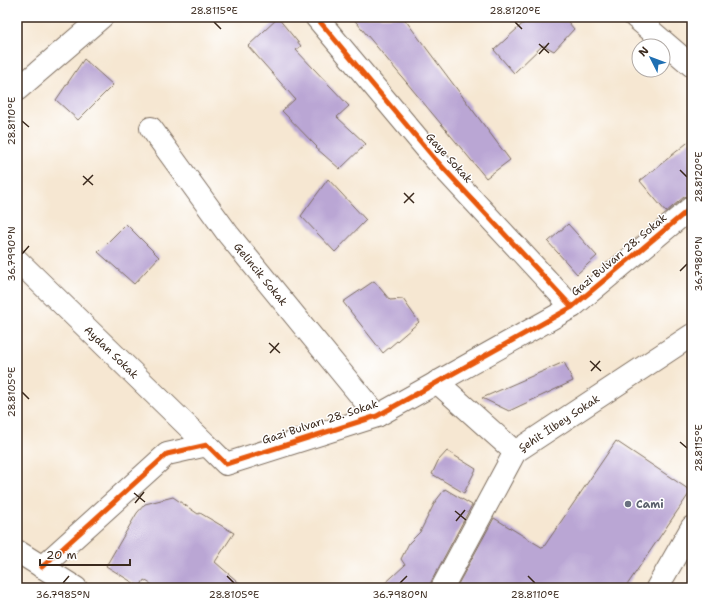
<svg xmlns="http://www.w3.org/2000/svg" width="709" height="605" font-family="'Shantell Sans',sans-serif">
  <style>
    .building { fill: #baa6d4 }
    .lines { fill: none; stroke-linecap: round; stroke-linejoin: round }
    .minor-casing { stroke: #7c6c5d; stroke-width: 24 }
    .major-casing { stroke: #7c6c5d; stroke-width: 24 }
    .minor { stroke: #fff; stroke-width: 22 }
    .major { stroke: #fff; stroke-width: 22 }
    .cycleway-casing { stroke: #fff; stroke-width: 8 }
    .cycleway { stroke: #e8590c; stroke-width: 5 }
    .ticks { fill: none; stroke: #3b2a1e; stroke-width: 1.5 }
    .worship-dot { fill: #6b7280; stroke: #fff; stroke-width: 1.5 }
    .labels { text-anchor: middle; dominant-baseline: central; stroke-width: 3; stroke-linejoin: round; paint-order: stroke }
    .street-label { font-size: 11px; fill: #3b2a1e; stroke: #fff }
    .worship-label { font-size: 11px; font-weight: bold; fill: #5b616d; stroke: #fff; text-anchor: start }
    .neatline { fill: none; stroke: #3b2a1e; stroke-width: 1.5 }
    .ticks-label { font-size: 10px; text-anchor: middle; fill: #3b2a1e }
  </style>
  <rect width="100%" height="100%" fill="#fff"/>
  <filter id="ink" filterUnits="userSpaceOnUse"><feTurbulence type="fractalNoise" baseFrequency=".025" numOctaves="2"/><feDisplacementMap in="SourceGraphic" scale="8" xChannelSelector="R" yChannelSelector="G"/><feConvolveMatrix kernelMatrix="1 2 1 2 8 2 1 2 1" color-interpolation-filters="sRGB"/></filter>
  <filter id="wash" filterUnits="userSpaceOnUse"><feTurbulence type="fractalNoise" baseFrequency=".012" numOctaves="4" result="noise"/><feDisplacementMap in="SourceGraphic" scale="16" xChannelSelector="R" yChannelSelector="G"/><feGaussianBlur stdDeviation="0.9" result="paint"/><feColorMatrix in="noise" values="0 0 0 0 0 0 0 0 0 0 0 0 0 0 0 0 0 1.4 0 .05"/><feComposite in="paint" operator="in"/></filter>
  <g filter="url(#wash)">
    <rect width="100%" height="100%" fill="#f6e7d2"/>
    <g id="blocks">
      <g class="building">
        <path d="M352,17H403L510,160L486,178Z"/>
        <path d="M530,17H564L574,29L554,51L543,45L514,73L494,50Z"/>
        <path d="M278,18L301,46L296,50L349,106L337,117L366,144L340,169L316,148L317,147L282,111L295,99L248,46Z"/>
        <path d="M84,59L113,85L78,120L56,100Z"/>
        <path d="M692,139V195L684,197L666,212L640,181Z"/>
        <path d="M328,179L366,220L335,252L301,216Z"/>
        <path d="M126,224L159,257L134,284L98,252Z"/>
        <path d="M568,224L597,256L577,274L548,242Z"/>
        <path d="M374,281L390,300L403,299L419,322L383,353L343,302Z"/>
        <path d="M564,362L573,381L509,411L482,398Z"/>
        <path d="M616,441L691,491L625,588H456L494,518L543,548Z"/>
        <path d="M447,451L476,469L464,493L432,474L438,461Z"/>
        <path d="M445,489L472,505L431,582L430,588H380L405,565L401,559L409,543L420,532L435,502Z"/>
        <path d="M173,497L198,514L200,513L234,533L215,562L245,588H158L144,580L140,587L106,566L137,513L145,504Z"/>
      </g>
    </g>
  </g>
  <g filter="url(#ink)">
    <use href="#blocks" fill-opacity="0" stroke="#7c6c5d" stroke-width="1"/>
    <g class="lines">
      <g class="minor-casing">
        <g id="minor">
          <path d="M316,17L435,159L572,307"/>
          <path d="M635,17L692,66"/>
          <path d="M17,90L102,17"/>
          <path id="s1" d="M151,128L228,234L377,416"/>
          <path id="s2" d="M17,260L207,445"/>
          <path d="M437,382L515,452"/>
          <path d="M42,567L167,454L207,445L226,464L377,416L572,307L692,207"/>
          <path id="s3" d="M442,588L515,452L692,335"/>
          <path d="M657,588L692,527"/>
        </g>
      </g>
      <g class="major-casing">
        <path id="major" d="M17,551L76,588"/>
      </g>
      <use href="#minor" class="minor"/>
      <use href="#major" class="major"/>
      <g class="cycleway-casing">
        <g id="cycleway">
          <path d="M316,17L435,159L572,307"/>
          <path d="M42,567L167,454L207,445L226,464L377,416L572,307L692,207"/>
        </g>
      </g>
      <use href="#cycleway" class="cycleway"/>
    </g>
  </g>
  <path class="ticks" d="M214,22L221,29M515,22L522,29M539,44L549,53M539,54L549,43M22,121L29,127M680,170L687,177M83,176L93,185M83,185L93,175M404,193L414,203M404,203L414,193M22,254L29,246M680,271L687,264M269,343L280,353M270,353L279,343M590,361L601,371M591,371L600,361M22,392L29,399M680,442L687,448M134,493L145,502M135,503L144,492M455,511L466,520M456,521L465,510M227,576L234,583M528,576L535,583M63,583L69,576M400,583L407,576"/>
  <circle class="worship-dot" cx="628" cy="504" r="4"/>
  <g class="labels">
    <g class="street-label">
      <text transform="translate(449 158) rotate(48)">Gaye Sokak</text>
      <text transform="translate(619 255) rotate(-40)">Gazi Bulvarı 28. Sokak</text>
      <text stroke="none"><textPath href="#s1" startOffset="183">Gelincik Sokak</textPath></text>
      <text stroke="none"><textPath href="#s2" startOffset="132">Aydan Sokak</textPath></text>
      <text transform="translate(320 422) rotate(-18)">Gazi Bulvarı 28. Sokak</text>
      <text stroke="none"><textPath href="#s3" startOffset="207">Şehit İlbey Sokak</textPath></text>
    </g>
    <g class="worship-label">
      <text x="636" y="504">Cami</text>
    </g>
  </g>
  <rect width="709" height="605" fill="none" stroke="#fff" stroke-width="44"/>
  <g transform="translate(651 58) rotate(312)"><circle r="19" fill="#ffffff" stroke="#b1aaa5"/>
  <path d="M0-3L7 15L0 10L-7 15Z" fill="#1f6fb2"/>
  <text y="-6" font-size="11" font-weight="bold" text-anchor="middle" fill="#3b2a1e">N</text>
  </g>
  <path d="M40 559v6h90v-6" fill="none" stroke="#3b2a1e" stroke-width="2"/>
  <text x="46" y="559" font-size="12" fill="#3b2a1e" stroke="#ffffff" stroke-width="3" paint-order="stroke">20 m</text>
  <rect x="22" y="22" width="665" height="561" class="neatline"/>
  <g class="ticks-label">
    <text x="214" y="14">28.8115°E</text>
    <text x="515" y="14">28.8120°E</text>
    <text transform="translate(11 121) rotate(-90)" y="4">28.8110°E</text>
    <text transform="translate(698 177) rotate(-90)" y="4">28.8120°E</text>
    <text transform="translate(11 254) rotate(-90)" y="4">36.7990°N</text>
    <text transform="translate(698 264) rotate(-90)" y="4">36.7980°N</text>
    <text transform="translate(11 392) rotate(-90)" y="4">28.8105°E</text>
    <text transform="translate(698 448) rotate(-90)" y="4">28.8115°E</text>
    <text x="63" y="598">36.7985°N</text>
    <text x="234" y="598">28.8105°E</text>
    <text x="400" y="598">36.7980°N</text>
    <text x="535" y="598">28.8110°E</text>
  </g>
</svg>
